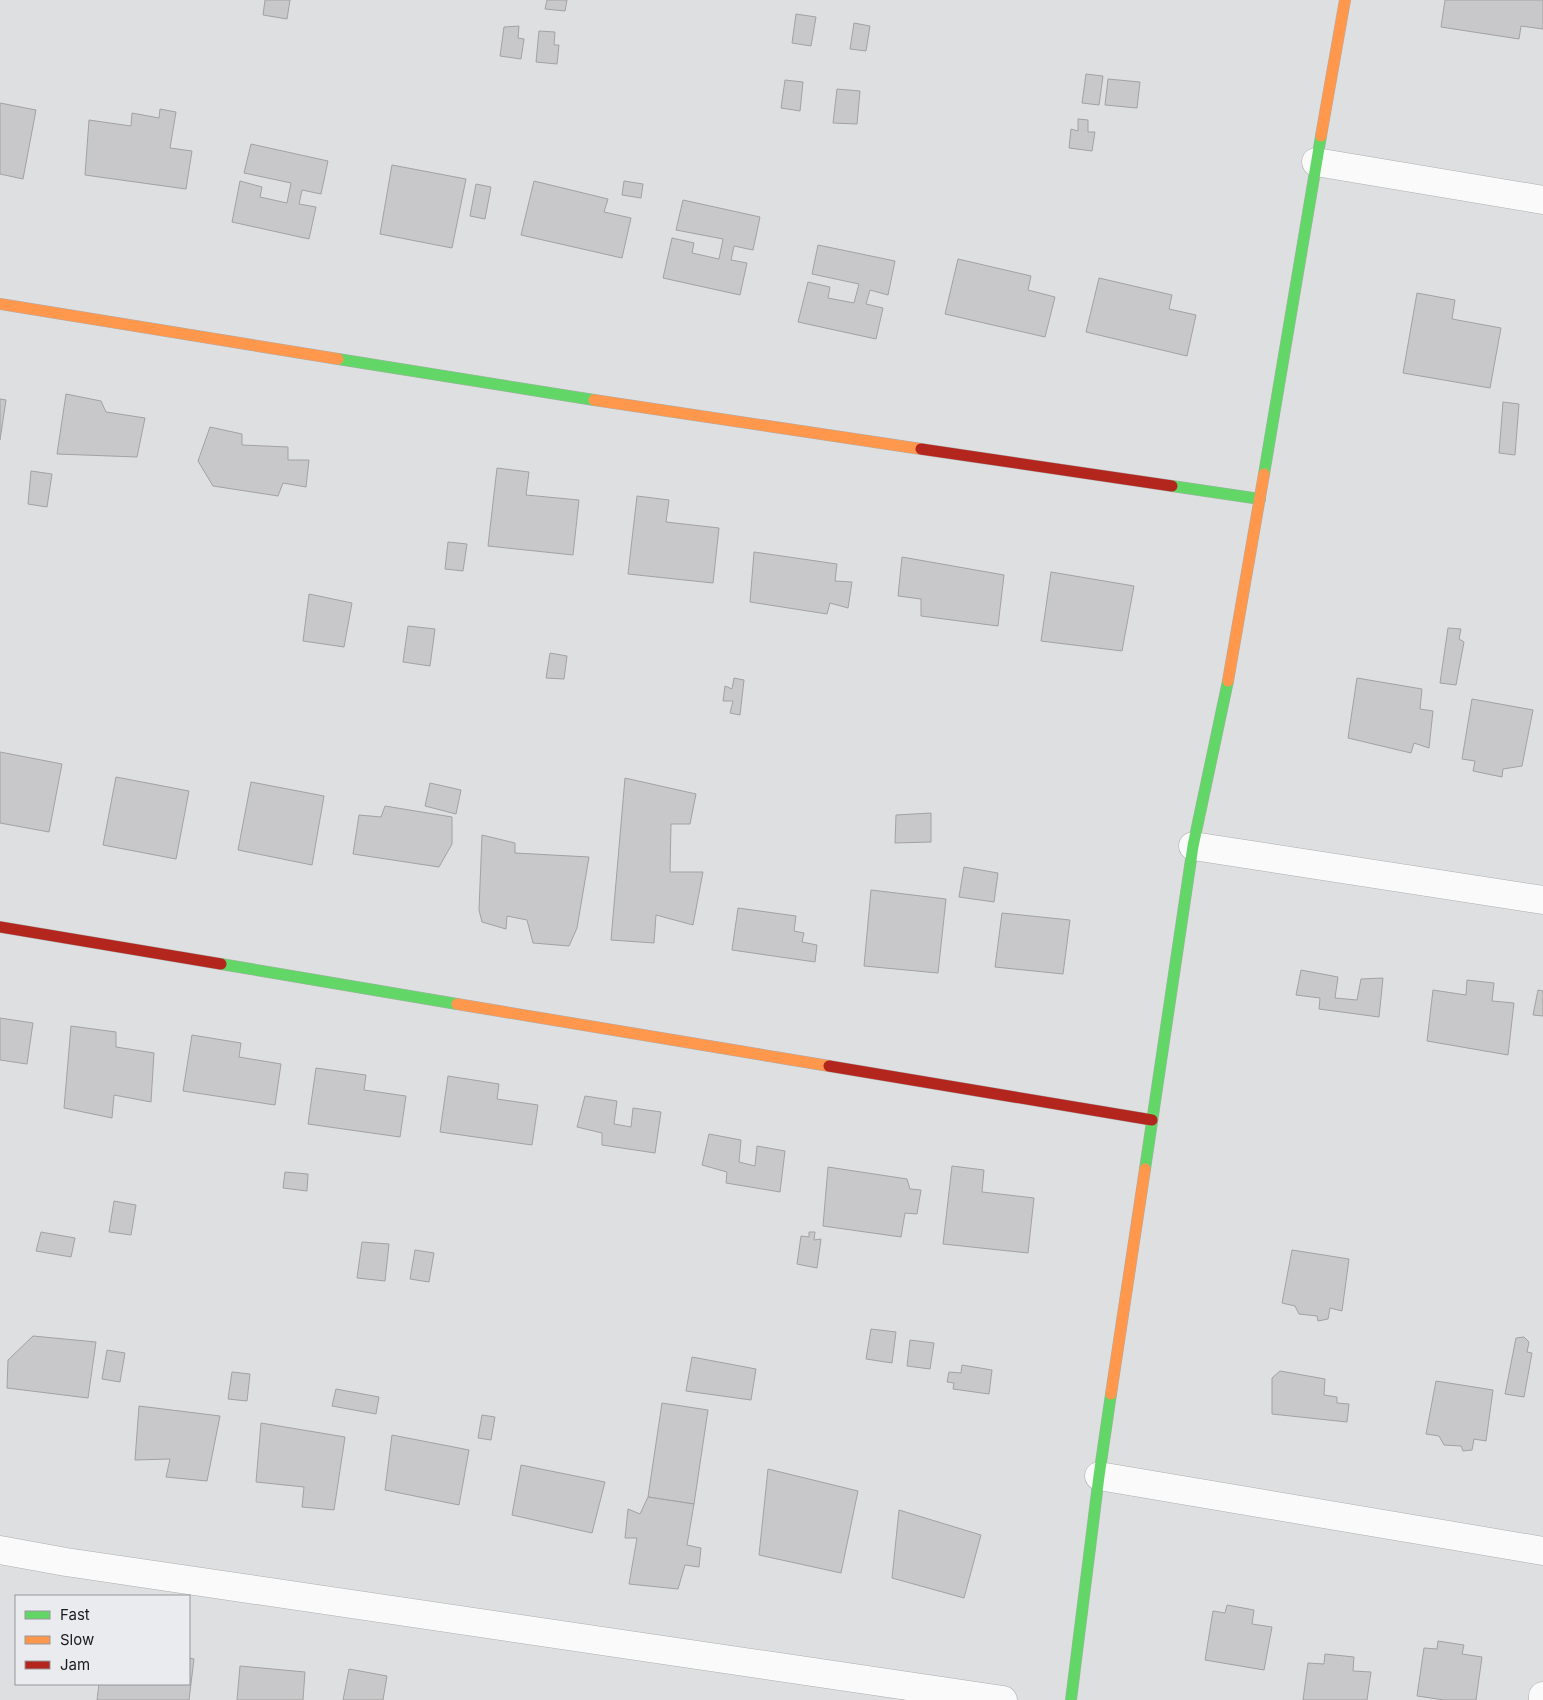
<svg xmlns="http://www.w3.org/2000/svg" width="1543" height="1700" font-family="Inter,sans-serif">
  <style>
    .building { fill: #c8c7c9; stroke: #a3a2a3 }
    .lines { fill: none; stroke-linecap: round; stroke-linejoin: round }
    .street-casing { stroke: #adaeaf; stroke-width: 29 }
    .fast-casing { stroke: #adaeaf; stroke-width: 12 }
    .slow-casing { stroke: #adaeaf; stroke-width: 12 }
    .jam-casing { stroke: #adaeaf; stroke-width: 12 }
    .street { stroke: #fafafa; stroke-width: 28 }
    .fast { stroke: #63d668; stroke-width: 11 }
    .slow { stroke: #ff974d; stroke-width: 11 }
    .jam { stroke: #b3261e; stroke-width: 11 }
  </style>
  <rect width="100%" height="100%" fill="#dedfe1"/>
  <g class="building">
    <path d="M265,0H290L287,19L263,15Z"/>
    <path d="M547,0H567L565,11L545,9Z"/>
    <path d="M1445,0H1543V29L1521,26L1519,39L1441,27Z"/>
    <path d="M796,14L816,17L811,46L792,43Z"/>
    <path d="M854,23L870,26L866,51L850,49Z"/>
    <path d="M519,26L518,38L524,39L521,59L500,56L504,27Z"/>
    <path d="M539,31L555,32L554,45H559L557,64L536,62Z"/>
    <path d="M1086,74L1103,76L1099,105L1082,103Z"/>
    <path d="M1108,79L1140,82L1137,108L1105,105Z"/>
    <path d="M785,80L803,82L800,111L781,108Z"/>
    <path d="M837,89L860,91L857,124L833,123Z"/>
    <path d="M0,103L36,110L23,179L0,174Z"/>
    <path d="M160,109L176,112L170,148L192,151L186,189L85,175L89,120L131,126L132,113L159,118Z"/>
    <path d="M1078,119L1088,120V132H1095L1092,151L1069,148L1071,129L1078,131Z"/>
    <path d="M251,144L328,161L321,194L302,190L299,204L316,207L309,239L232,222L240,181L262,187L260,197L287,203L291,183L244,173Z"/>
    <path d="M392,165L466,179L452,248L380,234Z"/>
    <path d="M534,181L608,199L604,212L631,218L622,258L521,235Z"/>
    <path d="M624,181L643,184L641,198L622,195Z"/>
    <path d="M476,184L491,187L485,219L470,216Z"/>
    <path d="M683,200L760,217L753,250L734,246L731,260L747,263L740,295L663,278L672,238L694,243L692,253L719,259L723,239L676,230Z"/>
    <path d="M818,245L895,261L888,295L870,290L866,304L883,308L876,339L798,322L808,282L830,287L828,298L854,303L859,284L812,274Z"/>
    <path d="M958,259L1031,276L1028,290L1055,297L1045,337L945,314Z"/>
    <path d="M1099,278L1172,295L1169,309L1196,315L1187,356L1086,332Z"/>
    <path d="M1417,293L1455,300L1452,319L1501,328L1490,388L1403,373Z"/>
    <path d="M66,394L101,401L106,412L145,418L137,457L57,454Z"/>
    <path d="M0,399L6,400L0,440Z"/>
    <path d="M1503,402L1519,404L1515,455L1499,453Z"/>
    <path d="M210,427L242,434V445L288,447V460H309L306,487L283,483L278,496L213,486L198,461Z"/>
    <path d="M497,468L529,472L526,495L579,500L573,555L488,546Z"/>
    <path d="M31,471L52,474L47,507L28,504Z"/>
    <path d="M637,496L669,500L666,522L719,528L713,583L628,574Z"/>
    <path d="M448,542L467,544L463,571L445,569Z"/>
    <path d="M754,552L837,564L835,581L852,582L848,608L830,603L827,614L750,602Z"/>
    <path d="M902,557L1004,575L998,626L921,616V599L898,596Z"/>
    <path d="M1051,572L1134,586L1122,651L1041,641Z"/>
    <path d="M309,594L352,603L344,647L303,641Z"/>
    <path d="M408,626L435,629L430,666L403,662Z"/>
    <path d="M1448,628L1461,629L1459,639L1464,642L1456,685L1440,683Z"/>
    <path d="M550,653L567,656L564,679L546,678Z"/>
    <path d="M734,678L744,680L740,715L730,713L733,701H723L725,686L732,689Z"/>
    <path d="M1357,678L1422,689L1420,709L1433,711L1429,748L1414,743L1411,753L1348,738Z"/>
    <path d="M1472,699L1533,710L1522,766L1503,769L1502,777L1473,771L1475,761L1462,759Z"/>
    <path d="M0,752L62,764L49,832L0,823Z"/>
    <path d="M116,777L189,791L176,859L103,845Z"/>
    <path d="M625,778L696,794L690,824H671L670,872H703L693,925L656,915L654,943L611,940Z"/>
    <path d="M251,782L324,796L312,865L238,850Z"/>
    <path d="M430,783L461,790L456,814L425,806Z"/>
    <path d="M385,806L452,817V844L439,867L353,854L359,815L381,817Z"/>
    <path d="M931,813V842L895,843L896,815Z"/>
    <path d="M482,835L515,843V853L589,857L577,928L569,946L533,943L527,920L507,916L506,929L482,922L479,910Z"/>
    <path d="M964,867L998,873L994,902L959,897Z"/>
    <path d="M871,890L946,899L938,973L864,966Z"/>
    <path d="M738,908L796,916L794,931L804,933L802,942L817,945L815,962L732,950Z"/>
    <path d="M1002,913L1070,920L1063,974L995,967Z"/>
    <path d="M1301,970L1338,977L1335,998L1357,1000L1361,979L1383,978L1379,1017L1319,1009L1320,998L1296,995Z"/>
    <path d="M1467,980L1494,983L1492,1001L1514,1003L1508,1055L1427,1041L1433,990L1466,995Z"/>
    <path d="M1538,990L1543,991V1016L1533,1015Z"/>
    <path d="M0,1018L33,1023L27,1064L0,1060Z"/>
    <path d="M71,1026L116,1032V1047L154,1053L151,1102L114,1095L112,1118L64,1108Z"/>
    <path d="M192,1035L241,1043L239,1057L281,1064L275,1105L183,1091Z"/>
    <path d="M316,1068L366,1075L364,1090L406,1096L400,1137L308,1124Z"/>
    <path d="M448,1076L499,1084L497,1099L538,1105L532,1145L440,1132Z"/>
    <path d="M585,1096L617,1101L614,1124L631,1127L633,1108L661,1112L655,1153L602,1145V1133L577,1127Z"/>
    <path d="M709,1134L741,1140L739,1162L755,1166L757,1146L785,1151L780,1192L726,1183L727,1172L702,1165Z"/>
    <path d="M952,1166L984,1170L982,1192L1034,1198L1028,1253L943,1244Z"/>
    <path d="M828,1167L907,1179L910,1189L921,1190L917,1214L905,1213L901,1237L823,1226Z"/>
    <path d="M285,1172L308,1174L307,1191L283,1188Z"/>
    <path d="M114,1201L136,1205L131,1235L109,1232Z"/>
    <path d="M41,1232L75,1238L71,1257L36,1251Z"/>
    <path d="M809,1232H815L814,1240L821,1239L817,1268L797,1264L801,1236L809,1237Z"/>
    <path d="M362,1242L389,1244L385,1281L357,1278Z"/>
    <path d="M415,1250L434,1253L429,1282L410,1279Z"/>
    <path d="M1292,1250L1349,1259L1342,1311L1330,1308L1328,1319L1318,1321L1317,1316L1299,1314L1295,1306L1282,1303Z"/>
    <path d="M871,1329L896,1332L892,1363L866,1359Z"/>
    <path d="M33,1336L96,1342L88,1398L7,1388L8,1360Z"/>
    <path d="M1524,1337L1529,1342L1527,1352L1532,1353L1524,1397L1505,1394L1516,1338Z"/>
    <path d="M910,1340L934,1343L930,1369L907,1366Z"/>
    <path d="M107,1350L125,1353L120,1382L102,1379Z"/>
    <path d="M692,1357L756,1369L751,1400L686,1391Z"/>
    <path d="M962,1365L992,1370L989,1394L953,1389L954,1383L947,1382L949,1372L961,1373Z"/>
    <path d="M1280,1371L1325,1379L1324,1395L1337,1397V1403L1349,1404L1347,1422L1272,1414V1378Z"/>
    <path d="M232,1372L250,1374L247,1401L228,1399Z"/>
    <path d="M1436,1381L1493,1390L1486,1441L1474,1439L1472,1450L1463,1451L1461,1446L1444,1445L1439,1436L1426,1434Z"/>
    <path d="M336,1389L379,1397L376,1414L332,1406Z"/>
    <path d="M662,1403L708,1410L694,1504L648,1497Z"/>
    <path d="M139,1406L220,1416L207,1481L166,1477L170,1459L135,1460Z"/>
    <path d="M482,1415L495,1417L491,1440L478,1438Z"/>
    <path d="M261,1423L345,1437L334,1510L302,1507L304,1487L256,1482Z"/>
    <path d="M392,1435L469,1450L459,1505L385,1490Z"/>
    <path d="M521,1465L605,1482L592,1533L512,1515Z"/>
    <path d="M768,1469L858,1491L841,1573L759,1555Z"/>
    <path d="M648,1497L694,1504L687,1545L701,1548L699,1567L685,1565L678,1589L629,1584L637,1538H625L628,1509L640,1514Z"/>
    <path d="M899,1510L981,1535L964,1598L892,1578Z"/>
    <path d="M1227,1605L1254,1610L1252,1624L1272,1627L1264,1670L1205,1660L1213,1611L1225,1613Z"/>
    <path d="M1438,1641L1464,1645L1462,1654L1482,1657L1476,1700H1444L1417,1696L1424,1648L1437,1649Z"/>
    <path d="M1325,1654L1354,1657L1353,1671L1371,1672L1367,1700H1303L1308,1663L1324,1664Z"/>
    <path d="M189,1658L194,1659L189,1700H97L99,1684H189Z"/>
    <path d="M240,1666L305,1672L303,1700H237Z"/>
    <path d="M349,1669L387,1676L383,1700H343Z"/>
  </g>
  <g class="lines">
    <g class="street-casing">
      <g id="street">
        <path d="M1316,162L1543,200"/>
        <path d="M1193,846L1543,900"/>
        <path d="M1099,1476L1543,1551"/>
        <path d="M0,1550L66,1562L1003,1700"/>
        <path d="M1543,1700V1696"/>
      </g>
    </g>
    <g class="fast-casing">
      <g id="fast">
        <path d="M338,359L594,400"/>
        <path d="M1264,474L1321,136"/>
        <path d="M1172,486L1260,499"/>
        <path d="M221,964L457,1004"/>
        <path d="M1145,1169L1193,846L1228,681"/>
        <path d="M1071,1700L1099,1476L1111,1394"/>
      </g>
    </g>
    <g class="slow-casing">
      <g id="slow">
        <path d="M1321,136L1345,0"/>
        <path d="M0,304L338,359"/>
        <path d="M594,400L921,449"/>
        <path d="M1228,681L1264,474"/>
        <path d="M457,1004L829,1066"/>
        <path d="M1111,1394L1145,1169"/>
      </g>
    </g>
    <g class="jam-casing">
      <g id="jam">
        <path d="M921,449L1172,486"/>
        <path d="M0,927L221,964"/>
        <path d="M829,1066L1152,1120"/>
      </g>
    </g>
    <use href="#street" class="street"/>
    <use href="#fast" class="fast"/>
    <use href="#slow" class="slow"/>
    <use href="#jam" class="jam"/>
  </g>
  <rect x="15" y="1595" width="175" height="90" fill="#eaebef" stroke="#96979a"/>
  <rect x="25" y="1611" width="25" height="8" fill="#63d668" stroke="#96979a"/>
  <text x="60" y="1620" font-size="15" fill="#19191b">Fast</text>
  <rect x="25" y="1636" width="25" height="8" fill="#ff974d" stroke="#96979a"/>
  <text x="60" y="1645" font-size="15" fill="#19191b">Slow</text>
  <rect x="25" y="1661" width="25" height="8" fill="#b3261e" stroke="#96979a"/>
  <text x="60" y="1670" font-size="15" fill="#19191b">Jam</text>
</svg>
